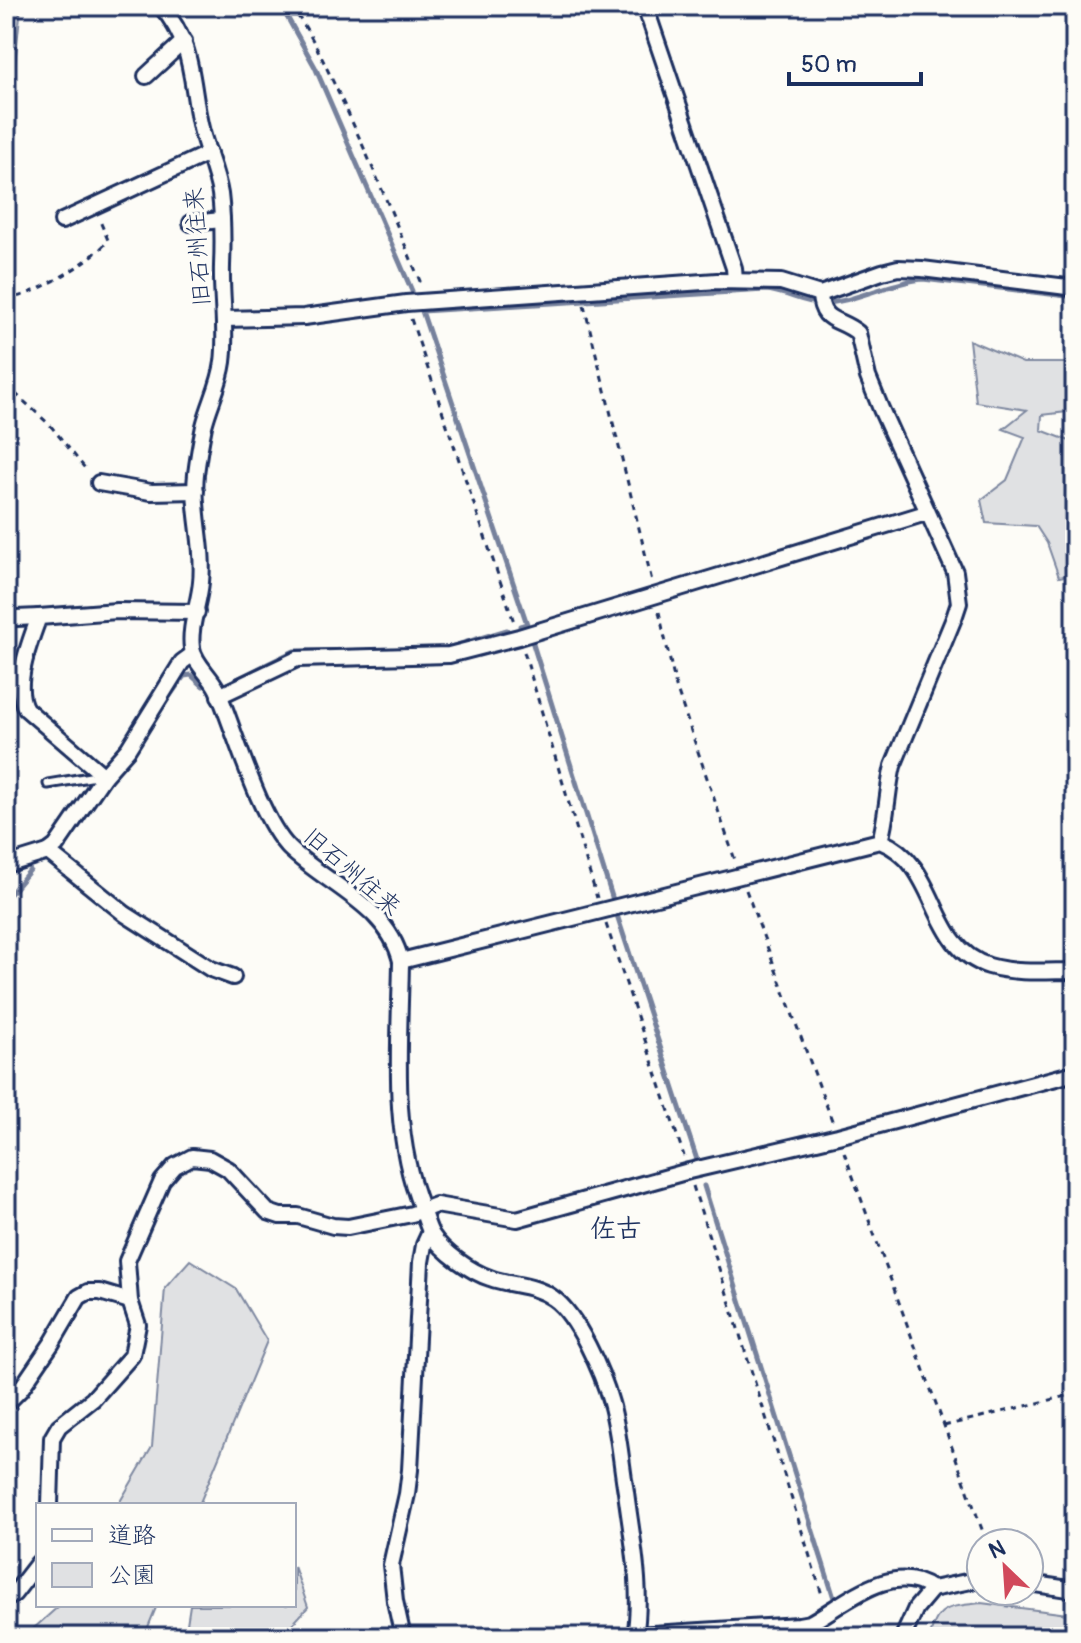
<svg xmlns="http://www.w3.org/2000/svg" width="1081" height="1643" font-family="Pangolin,'Klee One',sans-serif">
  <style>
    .green { fill: #e0e1e3; stroke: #7e88a0; stroke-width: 2 }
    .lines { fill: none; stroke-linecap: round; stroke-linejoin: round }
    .stream { stroke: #76819c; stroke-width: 5 }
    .service-casing { stroke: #1b2f5e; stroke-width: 13 }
    .minor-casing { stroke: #1b2f5e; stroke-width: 20 }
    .path { stroke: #1b2f5e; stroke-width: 3; stroke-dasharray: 6 6; stroke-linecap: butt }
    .service { stroke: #fdfcf7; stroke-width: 7 }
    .minor { stroke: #fdfcf7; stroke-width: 14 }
    .labels { text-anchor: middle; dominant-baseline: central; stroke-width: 6; stroke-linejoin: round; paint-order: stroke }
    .street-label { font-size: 24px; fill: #1b2f5e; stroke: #fdfcf7 }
    .neighbourhood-label { font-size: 26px; font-weight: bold; fill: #1b2f5e; stroke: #fdfcf7 }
  </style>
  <rect width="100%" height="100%" fill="#fdfcf7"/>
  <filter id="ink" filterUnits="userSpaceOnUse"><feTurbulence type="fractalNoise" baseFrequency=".0125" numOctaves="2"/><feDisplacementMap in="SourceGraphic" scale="16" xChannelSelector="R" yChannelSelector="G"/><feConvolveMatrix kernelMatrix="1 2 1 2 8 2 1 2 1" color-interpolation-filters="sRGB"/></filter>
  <g filter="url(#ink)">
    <g class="green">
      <path d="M6,6H21L6,152Z"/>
      <path d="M969,340L1023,363H1075V411L1042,415L1041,430L1075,443V503H1066L1069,575L1059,577L1047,543L1036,526L986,523L981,500L1007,480L1025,437L1003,429L1027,410L976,402Z"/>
      <path d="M190,1260L236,1289L267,1341L199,1505H118L152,1447L165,1288Z"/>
      <path d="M294,1566L308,1607L281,1637H185L190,1605H294Z"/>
      <path d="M981,1603L1075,1615V1637H930C937,1604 951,1607 981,1603Z"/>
      <path d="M60,1605H157L144,1637H24Z"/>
    </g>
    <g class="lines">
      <g class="stream">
        <path d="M281,6L315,67L412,291"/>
        <path d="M520,626L527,624L422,311L765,290C784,291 804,303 819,303C853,304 888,282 923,279L1075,297"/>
        <path d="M532,641L613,900"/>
        <path d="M444,649L507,630"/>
        <path d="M223,686L294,651L378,650"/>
        <path d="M162,707L184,676L191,675L203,686"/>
        <path d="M6,899L30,870"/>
        <path d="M617,915L699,1166"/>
        <path d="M704,1186L834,1598"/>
      </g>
      <g class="service-casing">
        <path id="service" d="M48,784L102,775"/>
      </g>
      <g class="minor-casing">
        <g id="minor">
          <path d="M161,6C194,45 190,77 200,124C205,148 216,169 220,194C223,219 223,241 222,266C221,298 227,330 223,362C220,385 209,405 204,426C201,441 198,458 196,474C192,510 205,546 201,582C199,604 189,627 192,648C194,663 210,675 217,689C235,731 259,818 289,848C327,885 388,906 401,961C400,1043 390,1130 421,1207C425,1216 427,1227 432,1235C443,1252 471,1272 490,1278C511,1286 534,1284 553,1298C577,1314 603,1374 611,1403C619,1431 621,1463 626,1492C632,1540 643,1589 635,1637"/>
          <path d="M645,6L734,268L735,281"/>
          <path d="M146,76L184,41"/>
          <path d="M62,221L209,153"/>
          <path d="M191,223L222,220"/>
          <path d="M820,294C821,324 839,317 858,333L868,377L881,409L955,572L959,603L954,618L893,766C887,791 887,817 880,841"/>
          <path d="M225,319L304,317L406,303L717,281L781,282L820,294L882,272L898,268L922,269L1075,288"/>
          <path d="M99,483L151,492L196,491"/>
          <path d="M16,618L39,617"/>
          <path d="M219,696L297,659L449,655L519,637L926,513"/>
          <path d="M104,776L26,709C12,686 30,641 39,617L117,611L197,612"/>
          <path d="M48,852L125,914L211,969L233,977"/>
          <path d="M6,865L48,852L56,846L104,776L128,749L182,662L193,654"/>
          <path d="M401,961L880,841C941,865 927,947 989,966C1017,974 1046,971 1075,971"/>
          <path d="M6,1404L20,1390L52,1343L79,1297L88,1292H100L130,1301"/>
          <path d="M50,1505L52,1438L59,1426L93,1399L132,1355L138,1325L130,1301L127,1261L162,1181L175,1166L192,1157L210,1159L228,1169L268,1212L280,1216H298L333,1226L348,1227L412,1214L436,1205L517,1219L689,1171L838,1136L1075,1073"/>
          <path d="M1029,1583L1075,1590"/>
          <path d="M6,1598L14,1594L38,1563"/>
          <path d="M636,1635L799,1625L810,1623C845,1604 892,1560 932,1589"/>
          <path d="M403,1637L395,1601L391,1565L407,1494L410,1470L421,1262L424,1245L430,1232"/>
          <path d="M903,1637L916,1608L932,1589L981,1579"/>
        </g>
      </g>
      <g class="path">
        <path d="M290,6C311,31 324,63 338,92C369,156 395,221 422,286"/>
        <path d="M6,298C27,301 97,258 108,240L100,221"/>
        <path d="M584,305L652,581"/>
        <path d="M6,311L15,300"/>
        <path d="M411,319L514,622"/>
        <path d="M6,385L50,425L88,472"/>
        <path d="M659,612L676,687L735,860"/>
        <path d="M524,652L597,898"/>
        <path d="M746,890L833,1123"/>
        <path d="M606,924L684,1156"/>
        <path d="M844,1152L987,1543"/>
        <path d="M693,1186L823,1598"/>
        <path d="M944,1426L1075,1394"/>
      </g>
      <use href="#service" class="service"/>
      <use href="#minor" class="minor"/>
    </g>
  </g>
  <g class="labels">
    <g class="street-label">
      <text transform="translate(198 247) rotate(-94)">旧石州往来</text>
      <text transform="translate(352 872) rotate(41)">旧石州往来</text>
    </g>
    <g class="neighbourhood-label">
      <text x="616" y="1229">佐古</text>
    </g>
  </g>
  <rect width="1081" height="1643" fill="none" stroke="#fdfcf7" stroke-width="32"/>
  <rect x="16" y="16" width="1049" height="1611" fill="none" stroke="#1b2f5e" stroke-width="3" filter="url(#ink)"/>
  <rect x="36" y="1503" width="260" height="104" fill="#fdfcf7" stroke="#a3aaba" stroke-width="2"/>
  <rect x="52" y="1529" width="40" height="12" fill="#fdfcf7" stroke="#a3aaba" stroke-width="2"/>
  <text x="108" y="1543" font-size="24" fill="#1b2f5e">道路</text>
  <rect x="52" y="1563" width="40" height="24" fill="#e0e1e3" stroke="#a3aaba" stroke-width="2"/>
  <text x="108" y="1583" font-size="24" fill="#1b2f5e">公園</text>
  <g transform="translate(1005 1567) rotate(335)"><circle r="38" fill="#fdfcf7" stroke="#a3aaba" stroke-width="2"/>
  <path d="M0-6L14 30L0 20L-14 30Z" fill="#d1495b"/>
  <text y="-12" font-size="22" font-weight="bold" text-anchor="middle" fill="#1b2f5e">N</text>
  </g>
  <path d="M789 72v12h132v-12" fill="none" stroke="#1b2f5e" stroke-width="4"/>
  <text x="801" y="72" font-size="24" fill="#1b2f5e" stroke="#fdfcf7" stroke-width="6" paint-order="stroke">50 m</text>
</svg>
